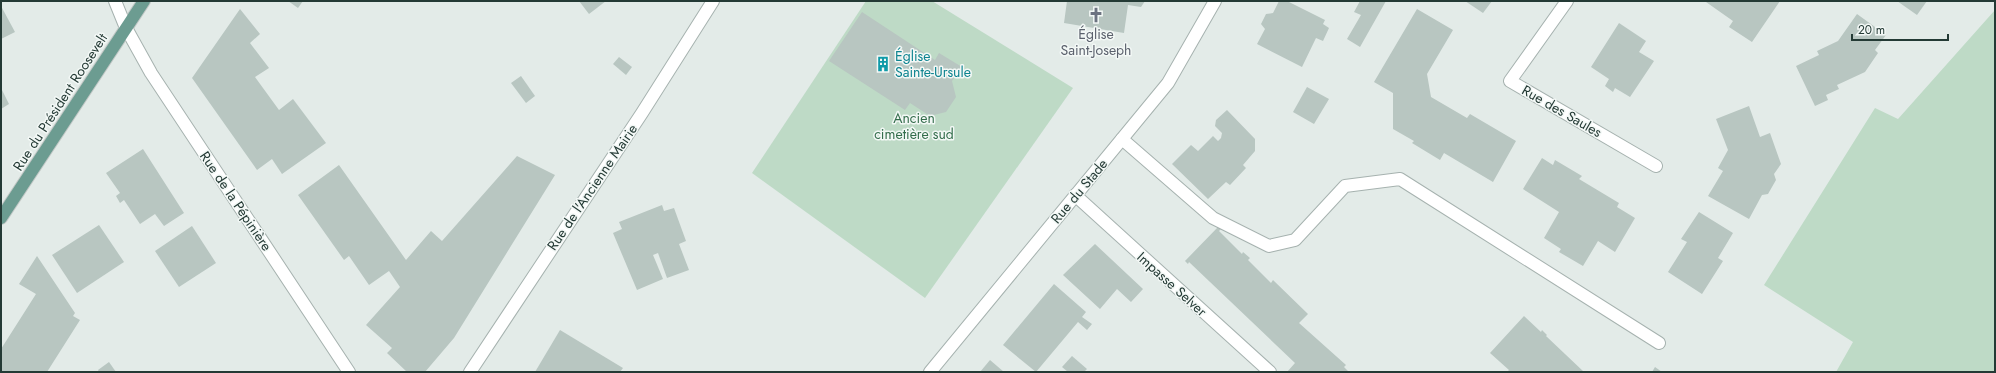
<svg xmlns="http://www.w3.org/2000/svg" width="1996" height="373" font-family="Jost,sans-serif">
  <style>
    .green { fill: #bedac6 }
    .building { fill: #b8c6c1 }
    .lines { fill: none; stroke-linecap: round; stroke-linejoin: round }
    .minor-casing { stroke: #a6b2af; stroke-width: 14 }
    .major-casing { stroke: #c2c8c6; stroke-width: 14 }
    .minor { stroke: #fff; stroke-width: 12 }
    .major { stroke: #6c9c91; stroke-width: 12 }
    .labels { text-anchor: middle; dominant-baseline: central; stroke-width: 3; stroke-linejoin: round; paint-order: stroke }
    .worship-label { font-size: 14px; fill: #5b616d; stroke: #f3f8f6 }
    .culture-label { font-size: 14px; fill: #0d838f; stroke: #f3f8f6; text-anchor: start }
    .street-label { font-size: 14px; fill: #243a35; stroke: #f3f8f6 }
    .park-label { font-size: 14px; fill: #336d4b; stroke: #f3f8f6 }
  </style>
  <rect width="100%" height="100%" fill="#e3ebe8"/>
  <g class="green">
    <path d="M866,1H932L1073,88L925,298L752,173Z"/>
    <path d="M1995,10V372H1836L1853,342L1764,285L1875,108L1898,119Z"/>
  </g>
  <g class="building">
    <path d="M288,1H303L298,8Z"/>
    <path d="M579,1H606L589,14Z"/>
    <path d="M1067,1H1145L1141,7L1128,5L1124,33L1064,23Z"/>
    <path d="M1279,1H1287L1325,20L1323,24L1329,28L1323,41L1316,38L1302,67L1257,44L1265,29L1261,24L1266,14L1273,13Z"/>
    <path d="M1360,1H1386L1360,47L1347,39L1361,15L1354,12Z"/>
    <path d="M1465,1H1492L1483,13Z"/>
    <path d="M1707,1H1780L1752,42L1729,27L1733,21L1706,2Z"/>
    <path d="M1897,1H1927L1917,15Z"/>
    <path d="M1,6L15,32L1,39Z"/>
    <path d="M240,9L260,34L250,43L269,68L255,77L279,110L293,99L326,143L282,174L272,159L257,170L192,78Z"/>
    <path d="M1417,9L1453,30L1427,74L1431,97L1467,118L1470,114L1516,141L1493,182L1444,153L1440,160L1412,143L1414,141L1393,129V93L1374,82Z"/>
    <path d="M862,12L935,60L939,53L962,67L952,81L956,97L946,112L930,116L910,103L905,110L829,61Z"/>
    <path d="M1857,14L1886,35L1875,50L1878,53L1865,72L1837,85L1839,89L1826,95L1828,100L1815,106L1796,66L1819,55L1817,51L1838,41Z"/>
    <path d="M1619,23L1646,41L1639,52L1654,61L1630,97L1615,88L1613,92L1605,86L1609,79L1591,67Z"/>
    <path d="M619,57L632,67L626,75L613,64Z"/>
    <path d="M521,76L535,96L526,103L511,83Z"/>
    <path d="M1307,87L1329,99L1314,124L1293,112Z"/>
    <path d="M1,88L9,104L1,109Z"/>
    <path d="M1749,106L1760,137L1770,133L1781,164L1774,174L1776,180L1768,194L1762,195L1749,219L1708,196L1723,171L1718,168L1728,150L1716,119Z"/>
    <path d="M1227,110L1255,139V151L1243,165L1246,168L1230,185L1226,182L1208,199L1172,164L1191,145L1198,151L1213,136L1218,141L1221,138L1222,133L1215,126L1216,120Z"/>
    <path d="M143,149L184,213L164,226L155,214L140,224L124,200L120,203L116,196L120,193L106,173Z"/>
    <path d="M517,156L555,175L454,338L425,372H407L387,353L392,348L366,325L400,287L389,271L369,285L349,256L344,260L298,195L339,165L406,260L431,231L442,241Z"/>
    <path d="M1542,158L1553,165L1555,160L1582,176L1579,179L1619,203L1617,207L1635,218L1615,252L1598,241L1583,266L1559,252L1561,249L1544,238L1559,212L1523,189Z"/>
    <path d="M662,205L664,211L674,208L686,241L679,244L689,270L667,278L658,253L653,255L663,279L637,290L613,233L622,229L619,222Z"/>
    <path d="M1699,212L1733,233L1718,258L1723,261L1702,294L1668,272L1687,242L1681,239Z"/>
    <path d="M99,225L124,262L77,293L52,255Z"/>
    <path d="M192,226L216,263L179,287L155,251Z"/>
    <path d="M1218,227L1221,229L1219,231L1242,254L1243,252L1250,258L1248,260L1271,283L1273,280L1308,314L1299,323L1346,365L1344,367L1349,372H1287L1295,363L1189,262L1188,264L1185,261Z"/>
    <path d="M1095,244L1143,289L1131,302L1117,289L1100,309L1063,275Z"/>
    <path d="M37,256L75,313L73,316L80,320L47,372H1V349L36,294L19,284Z"/>
    <path d="M1054,284L1086,312L1082,317L1092,324L1087,330L1078,322L1036,372L1003,345Z"/>
    <path d="M1524,316L1541,332L1542,330L1547,335L1546,336L1584,372H1507L1509,370L1490,353Z"/>
    <path d="M560,330L623,368L620,372H535Z"/>
    <path d="M1072,356L1087,369L1084,372H1068L1062,367Z"/>
    <path d="M990,360L1004,372H980Z"/>
    <path d="M109,362L116,372H99L98,370Z"/>
    <path d="M1655,367L1662,372H1652Z"/>
  </g>
  <g class="lines">
    <g class="minor-casing">
      <g id="minor">
        <path d="M115,1L126,28L151,73L349,372"/>
        <path d="M1567,1L1510,81L1656,166"/>
        <path d="M1122,139L1213,218L1269,246L1295,240L1345,186L1400,179L1659,343"/>
        <path d="M1075,195L1270,372"/>
        <path d="M470,372L642,113L713,1"/>
        <path d="M930,372L1168,83L1215,1"/>
      </g>
    </g>
    <g class="major-casing">
      <path id="major" d="M1,218L144,1"/>
    </g>
    <use href="#minor" class="minor"/>
    <use href="#major" class="major"/>
  </g>
  <defs>
    <g id="church-bare" transform="scale(1.2)"><path d="M-1.2-6h2.4v3.5h3.3v2.4h-3.3V6h-2.4V-.1h-3.3v-2.4h3.3Z" fill="#6b7280" stroke="#f3f8f6" stroke-width="2.5" paint-order="stroke"/></g>
    <g id="building-bare" transform="scale(1.2)"><path d="M-4-6H4V6H1V3H-1V6H-4ZM-2.5-4.3h1.7v1.8h-1.7ZM.8-4.3h1.7v1.8H.8ZM-2.5-1h1.7V.8h-1.7ZM.8-1h1.7V.8H.8Z" fill="#0f9aa8" stroke="#f3f8f6" stroke-width="2.5" paint-order="stroke"/></g>
  </defs>
  <g fill-rule="evenodd">
    <use href="#church-bare" x="1096" y="15"/>
    <use href="#building-bare" x="883" y="64"/>
  </g>
  <g class="labels">
    <g class="worship-label">
      <text x="1096" y="34">Église<tspan x="1096" dy="16">Saint-Joseph</tspan></text>
    </g>
    <g class="culture-label">
      <text x="895" y="56">Église<tspan x="895" dy="16">Sainte-Ursule</tspan></text>
    </g>
    <g class="street-label">
      <text transform="translate(60 102) rotate(-57)">Rue du Président Roosevelt</text>
      <text transform="translate(1562 111) rotate(30)">Rue des Saules</text>
      <text transform="translate(592 187) rotate(-56)">Rue de l'Ancienne Mairie</text>
      <text transform="translate(1079 191) rotate(-50)">Rue du Stade</text>
      <text transform="translate(236 201) rotate(56)">Rue de la Pépinière</text>
      <text transform="translate(1172 284) rotate(42)">Impasse Selver</text>
    </g>
    <g class="park-label">
      <text x="914" y="118">Ancien<tspan x="914" dy="16">cimetière sud</tspan></text>
    </g>
  </g>
  <rect width="1996" height="373" fill="none" stroke="#243a35" stroke-width="4"/>
  <path d="M1852 34v6h96v-6" fill="none" stroke="#243a35" stroke-width="2"/>
  <text x="1858" y="34" font-size="12" fill="#243a35" stroke="#f3f8f6" stroke-width="3" paint-order="stroke">20 m</text>
</svg>
